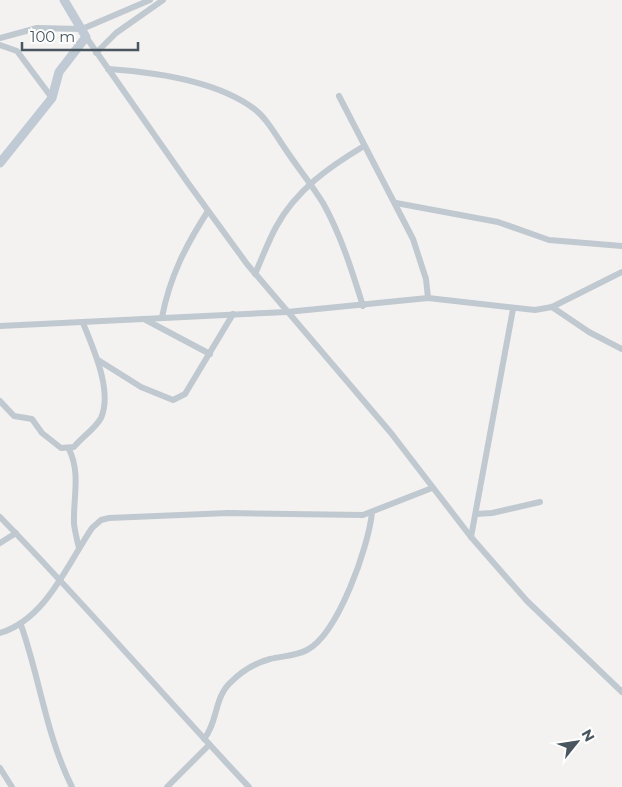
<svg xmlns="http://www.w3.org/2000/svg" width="622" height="787" font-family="Montserrat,sans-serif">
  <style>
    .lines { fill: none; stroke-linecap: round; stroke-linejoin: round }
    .street { stroke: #c0c9d0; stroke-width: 6 }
    .secondary { stroke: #c0cad4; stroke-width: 9 }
  </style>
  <rect width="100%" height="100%" fill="#f4f1f1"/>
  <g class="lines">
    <g class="street">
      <path d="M86,37L188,183L247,264L391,433L471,537L527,601L622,692"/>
      <path d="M0,38L37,28L82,29L150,0"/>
      <path d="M0,45L17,51L52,98"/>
      <path d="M96,53L116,33L163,0"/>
      <path d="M108,69C153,72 216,81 253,108C267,118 276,136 286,150C298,168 312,185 323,203C341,235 352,271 363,306"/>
      <path d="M339,96L413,239L426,279L428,298"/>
      <path d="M396,203L498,222L549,240L622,246"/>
      <path d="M255,274C262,258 268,242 276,227C296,190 329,167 364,146"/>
      <path d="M552,307L589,332L622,349"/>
      <path d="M162,317C170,276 186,245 208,211"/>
      <path d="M144,319L210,354"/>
      <path d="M0,326L287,312L428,298L535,310L552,307L622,272"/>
      <path d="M98,360L141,387L173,400L185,394L233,314"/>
      <path d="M0,401L14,416L32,419L42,433L61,448L74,447C82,437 95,429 101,418C113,391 93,348 83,323"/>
      <path d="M69,449C81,474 73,497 74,524C75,532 77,540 79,548"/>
      <path d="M476,514L492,513L540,502"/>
      <path d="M0,517C85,604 165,698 249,787"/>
      <path d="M471,537L513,309"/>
      <path d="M0,543L16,533"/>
      <path d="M21,625C40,679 46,735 72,787"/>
      <path d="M0,633C46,619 67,565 92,528L101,520L109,518L228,513L363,515L432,488"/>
      <path d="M204,739C218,722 214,697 231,682C242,671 255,663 270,659C282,656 296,656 307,650C338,634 369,546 372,512"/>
      <path d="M0,768L12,787"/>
      <path d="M167,787L209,745"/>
    </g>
    <path class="secondary" d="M0,163L52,98L59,72L86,37L64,0"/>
  </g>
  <g transform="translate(577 742) rotate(60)" stroke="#ffffff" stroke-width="4" paint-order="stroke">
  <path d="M0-4L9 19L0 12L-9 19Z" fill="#49555f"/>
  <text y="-8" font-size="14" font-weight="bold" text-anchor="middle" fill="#49555f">N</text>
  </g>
  <path d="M22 42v8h116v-8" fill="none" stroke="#49555f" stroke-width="2.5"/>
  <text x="30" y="42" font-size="15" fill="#49555f" stroke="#ffffff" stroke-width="4" paint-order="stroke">100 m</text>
</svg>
